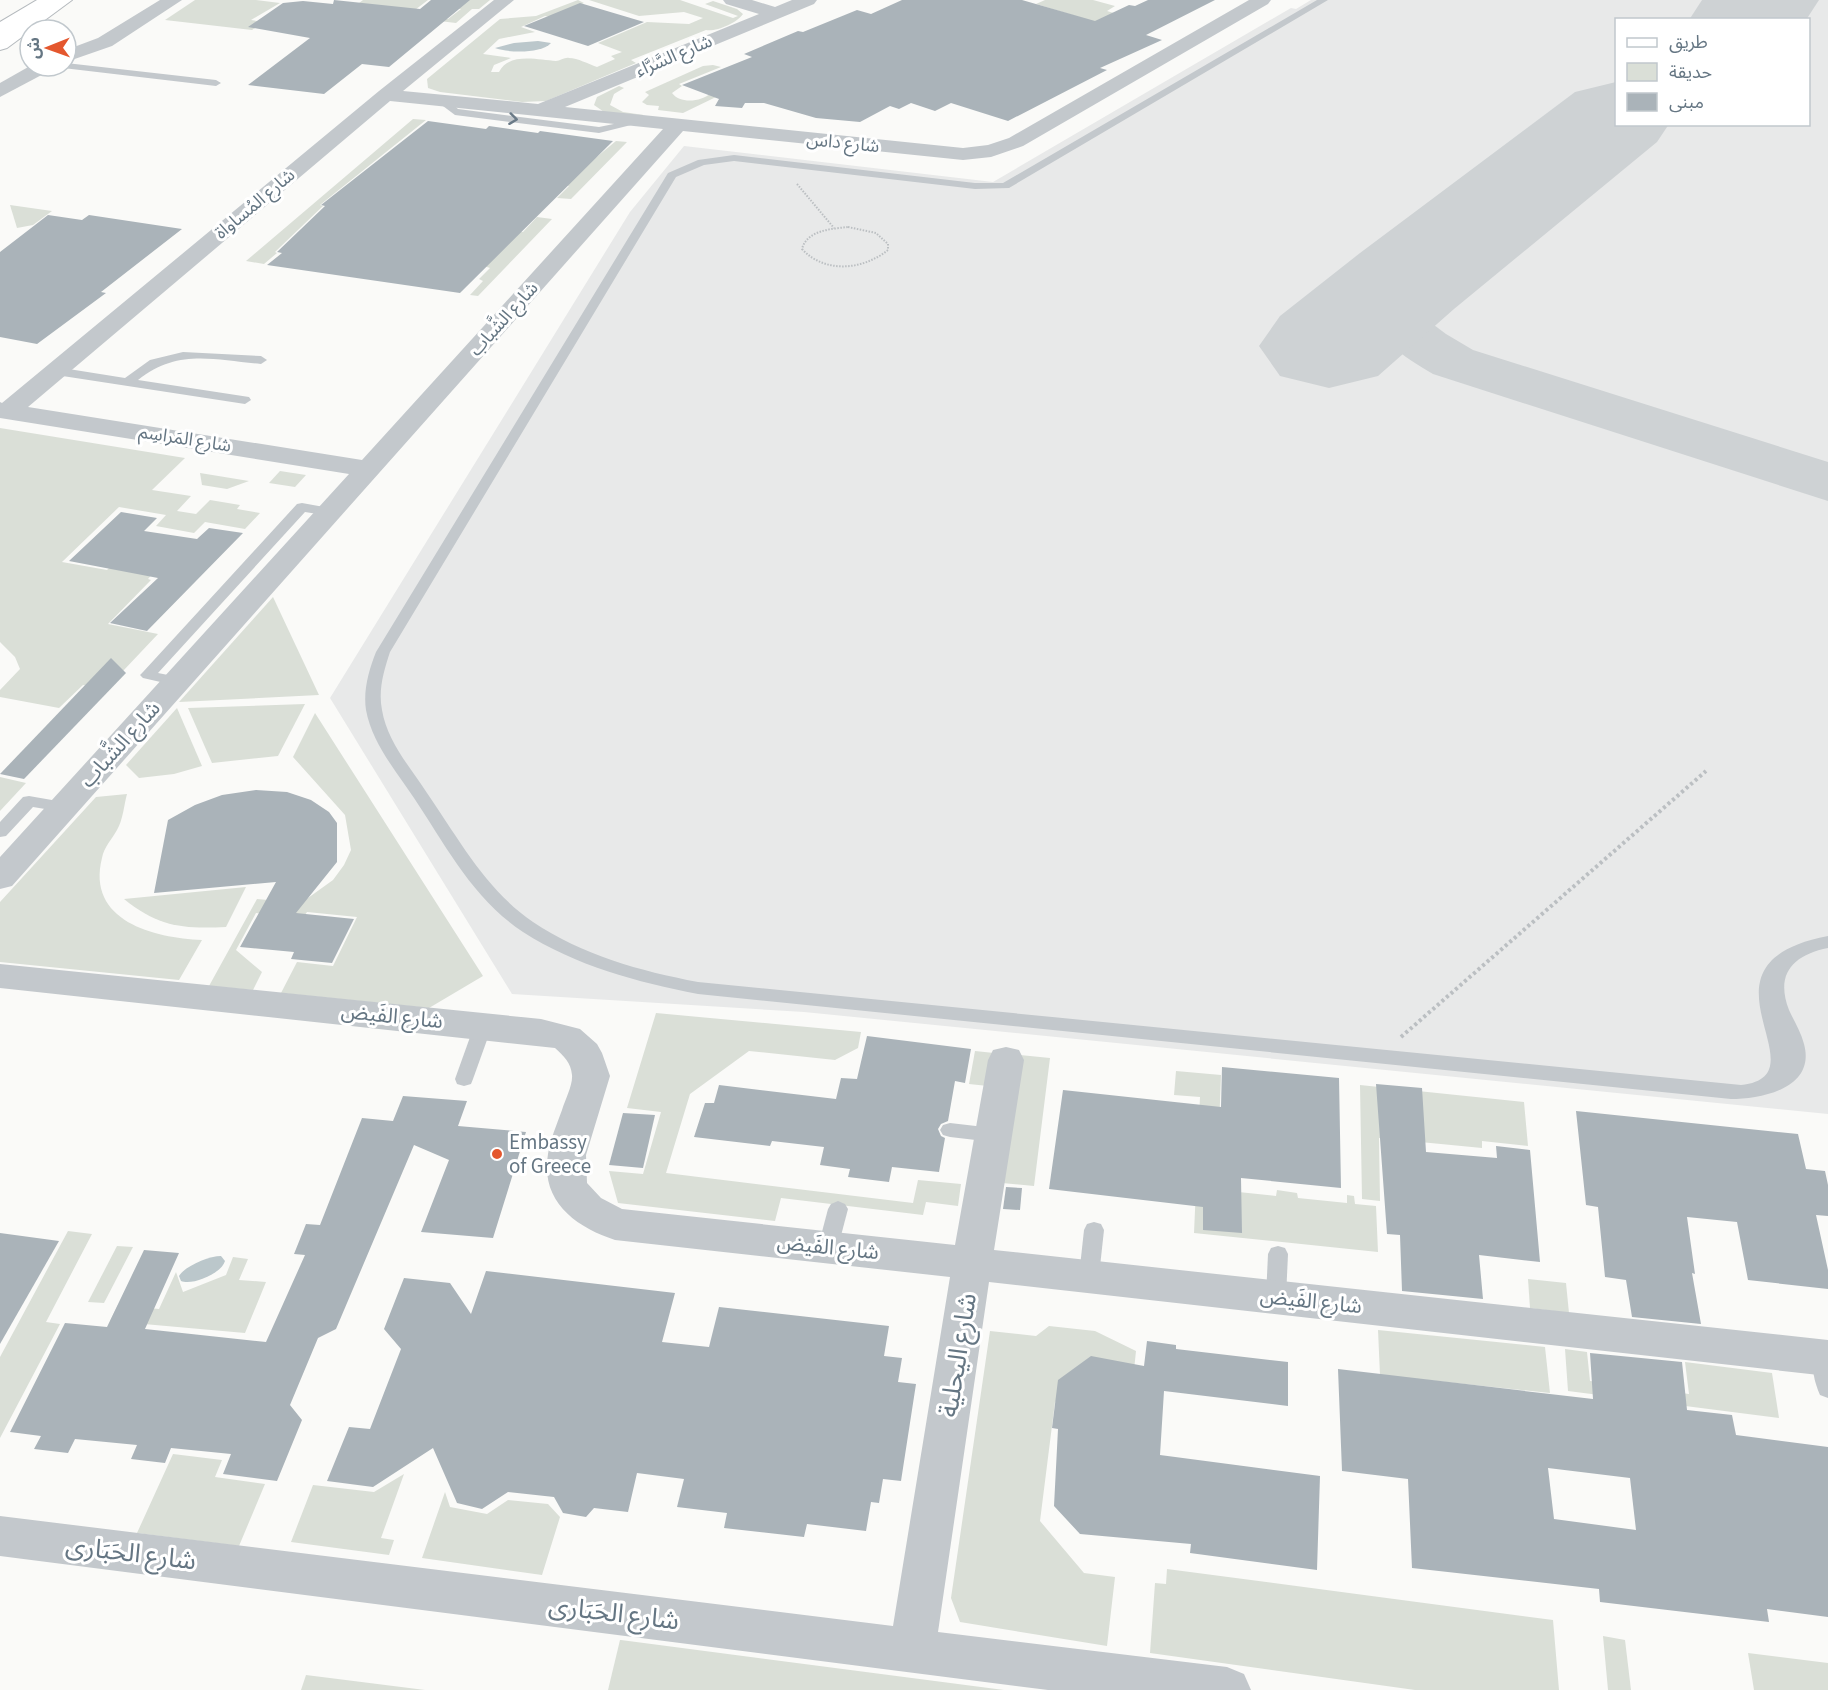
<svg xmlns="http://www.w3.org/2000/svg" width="1828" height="1690" font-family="'Source Sans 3','Noto Sans Arabic',sans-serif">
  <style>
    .built { fill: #e8e9e9; fill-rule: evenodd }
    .green { fill: #dadfd7 }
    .water { fill: #bbc7cb }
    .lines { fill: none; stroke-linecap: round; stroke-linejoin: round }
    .taxiway { fill: #ced2d4; fill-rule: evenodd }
    .runway { fill: #ced2d4; fill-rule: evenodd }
    .building { fill: #aab3b9; fill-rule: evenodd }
    .primary-casing { stroke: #b5babe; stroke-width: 2 }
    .highway-casing { stroke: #b4b9bd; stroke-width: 2 }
    .path-far1 { stroke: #bbbfc2; stroke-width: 2; stroke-dasharray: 1.5 1.5; stroke-linecap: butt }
    .path { stroke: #bbbfc2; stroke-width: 4; stroke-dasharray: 3 3; stroke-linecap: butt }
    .lane { fill: #c3c8cc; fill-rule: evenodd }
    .street { fill: #c3c8cc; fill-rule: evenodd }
    .primary { fill: #fff; fill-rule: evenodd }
    .highway { fill: #fff; fill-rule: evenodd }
    .oneway { stroke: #6a7a87 }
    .poi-dot { fill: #e4572e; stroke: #fff; stroke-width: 2 }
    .labels { text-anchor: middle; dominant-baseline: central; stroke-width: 6; stroke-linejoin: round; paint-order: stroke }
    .far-street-label { font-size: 18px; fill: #657683; stroke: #fff }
    .street-label { font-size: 21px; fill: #657683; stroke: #fff }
    .poi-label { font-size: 21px; fill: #657683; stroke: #fff; text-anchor: start }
    .near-street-label { font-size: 26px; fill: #657683; stroke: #fff }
  </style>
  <rect width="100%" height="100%" fill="#fafaf8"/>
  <path class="built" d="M1311,0H1828V1114L804,1012L512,994L330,698L630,212L684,146L993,182L1291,8L1296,9ZM1616,20H1808V124H1616Z"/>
  <g class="green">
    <path d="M195,0H256L280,3L251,20L263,22L252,30L165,20Z"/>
    <path d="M363,0H428L407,16L354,7Z"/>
    <path d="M462,0H490L479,9H472L456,23L422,19L424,17L448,19L461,9L453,8Z"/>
    <path d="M578,0L584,3L551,17L545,16L521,27L535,32L499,39L483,54L511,58L494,65L491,72H499C509,52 538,60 556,61C560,61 565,57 569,58C578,58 588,64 597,67L615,59L611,56L622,52L598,43L647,22L689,24L703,18L684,12L639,16L589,0H680L733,18L738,16L705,4L713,1L737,9L743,14C737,23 716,32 706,30L631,60L636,63L546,101L522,102L440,92L428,88L427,79L500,19L536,16Z"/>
    <path d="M1045,0H1093L1115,6L1107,11L1130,18L1115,28L1036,4Z"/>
    <path d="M713,65L721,67L679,84L682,86L672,93C680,104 701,102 711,93L716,97L683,113L658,110L659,106L647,105L642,102L649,95L645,92L703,66Z"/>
    <path d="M619,86L624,88L614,94L610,105L623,112L644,115L607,114L594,105L597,97Z"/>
    <path d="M413,119L426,120L320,205L323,206L275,252L277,253L264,264L246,261Z"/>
    <path d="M616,141L627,142L571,199L557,198L569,186L563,185Z"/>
    <path d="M10,205L52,211L33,225L17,228Z"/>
    <path d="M537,217L552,219L478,296L470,295L483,281L479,279L490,268L484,266L516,231L523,232Z"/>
    <path d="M0,428L185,458L152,490L191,496L177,511L196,514L210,500L240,505L237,509L260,513L245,529L205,522L194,533L156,526L166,515L119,507L62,562L107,570L121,556L154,572L148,579L151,580L108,624L158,634L106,689L83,685L59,708L0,697V690L20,669L15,657L0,642Z"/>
    <path d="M280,471L306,475L295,487L269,483Z"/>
    <path d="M200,473L249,481L227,489L202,485Z"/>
    <path d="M273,597L319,695L179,702Z"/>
    <path d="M305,704L278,756L212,763L188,708Z"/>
    <path d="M177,708L202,766L174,774L139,778L126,765Z"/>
    <path d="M315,713L483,976L429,1008L281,993L297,962L333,966L357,917L307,912L303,918L256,913L236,950L262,972L253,990L209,986L257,899L301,903L333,880L344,865L351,850L345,815L293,757Z"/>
    <path d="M0,777L26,783L0,811Z"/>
    <path d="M127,794C124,805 123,820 117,830C112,839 104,847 102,858C86,921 154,938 202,940L179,980L0,962V902L96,797Z"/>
    <path d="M246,887L226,927C182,929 159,927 124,899Z"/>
    <path d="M656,1013L861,1032L858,1048L835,1060L749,1051L690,1094L666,1173L913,1203L918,1180L961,1184L958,1206L926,1202L923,1215L781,1198L775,1221L618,1203L609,1171L643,1174L661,1112L627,1108Z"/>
    <path d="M975,1051L994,1053L988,1086L969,1084Z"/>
    <path d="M1020,1055L1050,1058L1034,1186L1002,1183Z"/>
    <path d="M1176,1071L1221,1075L1217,1182L1229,1191L1276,1196L1277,1190L1297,1193L1298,1198L1347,1203V1195L1354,1196L1355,1204L1376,1206L1378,1252L1194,1233L1200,1097L1174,1095Z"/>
    <path d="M1360,1085L1524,1102L1528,1146L1482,1141V1148L1379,1138L1380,1201L1362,1199Z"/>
    <path d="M68,1231L92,1234L46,1322L60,1324L0,1438V1357Z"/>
    <path d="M117,1246L133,1247L104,1303L88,1302Z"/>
    <path d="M233,1257L248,1259L239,1280L266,1282L245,1333L110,1321L118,1305L159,1309L176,1272L183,1292L226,1275Z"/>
    <path d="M1528,1279L1566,1283L1569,1313L1530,1308Z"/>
    <path d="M1049,1326L1095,1331L1136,1351L1134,1370L1102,1366L1055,1402L1040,1521L1084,1573L1115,1577L1107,1646L960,1622L951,1598L990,1331L1036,1336Z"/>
    <path d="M1378,1330L1545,1347L1550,1393L1380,1375Z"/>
    <path d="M1565,1349L1587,1352L1590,1381L1689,1394L1685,1362L1772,1373L1779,1418L1568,1391Z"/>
    <path d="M173,1454L222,1460L215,1477L265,1484L239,1546L137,1533Z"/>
    <path d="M404,1474L381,1538L394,1540L389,1555L291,1542L313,1485L374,1492Z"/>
    <path d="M445,1492L450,1507L487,1514L508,1500L548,1504L560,1517L542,1575L422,1558Z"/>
    <path d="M1167,1569L1553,1620L1559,1690H1415L1150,1653L1155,1583L1166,1584Z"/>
    <path d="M1603,1636L1625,1640L1631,1690H1608Z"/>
    <path d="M620,1640H621L1004,1690H608Z"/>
    <path d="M1748,1653L1828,1663V1690H1754Z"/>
    <path d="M306,1675L425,1690H301Z"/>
  </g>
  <g class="water">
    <path d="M538,41L551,43C541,54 508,53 495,48L514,43Z"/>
    <path d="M221,1256L225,1261C222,1273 192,1286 181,1281L179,1276C185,1266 209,1256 221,1256Z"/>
  </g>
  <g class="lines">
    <path class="taxiway" d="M1407,265L1426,270L1434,281L1427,303L1430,322L1446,334L1473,350L1828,462V501L1433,374C1389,349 1353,321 1388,270Z"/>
    <g class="runway">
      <path d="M1702,0H1819L1806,20H1689Z"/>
      <path d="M1616,82V124H1669L1657,142L1454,309L1378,376L1329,388L1280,376L1259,346L1280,316L1360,253L1575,92Z"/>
    </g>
  </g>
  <g class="building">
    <path d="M334,0L420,9L431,0H470L389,67L362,64L324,94L248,85L310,38L248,27L283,3L303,1L333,4Z"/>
    <path d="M902,0H1022L1095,21L1129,5L1135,6L1148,0H1215L1146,35L1162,40L1100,68L1107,70L1008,121L951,103L935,111L911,103L899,109L890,106L860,122L816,118L764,103H745L742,108L715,106L719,99L682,85L752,57L744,54L798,31L803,32L857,10L871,14Z"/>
    <path d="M580,3L644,22L588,46L524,26Z"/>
    <path d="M428,121L486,129L489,126L538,133L540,131L613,141L460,293L267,265L282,253L277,252L325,206L321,205Z"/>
    <path d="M48,215L82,220L89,215L182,229L101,292L106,293L37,344L0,337V252Z"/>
    <path d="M121,512L157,518L144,531L197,539L209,528L243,533L147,631L110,623L158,578L69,561Z"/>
    <path d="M111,658L126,673L24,779L0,774Z"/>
    <path d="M256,790L287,792L311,800L329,812L337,823V862L296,913L354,919L332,963L291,959L294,952L240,947L276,882L154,893L168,820L195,805L222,795Z"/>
    <path d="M867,1036L971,1049L965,1083L955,1081L948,1121L941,1124L938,1129L941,1136L945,1138L939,1172L892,1167L889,1182L848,1177L850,1169L820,1165L824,1147L772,1141L770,1146L694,1137L705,1103H714L719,1085L836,1099L841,1078L857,1079Z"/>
    <path d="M1222,1067L1339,1078L1341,1188L1241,1178L1242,1233L1203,1230V1207L1049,1189L1063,1090L1221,1107Z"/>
    <path d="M1376,1084L1422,1088L1426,1152L1497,1158L1496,1146L1530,1150L1540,1262L1479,1255L1483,1299L1402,1291L1400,1235L1387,1234Z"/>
    <path d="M403,1096L467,1101L458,1126L526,1132L493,1238L421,1232L449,1160L414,1145L336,1329L318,1338L290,1405L302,1420L277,1481L223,1474L231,1454L171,1448L165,1463L131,1459L137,1445L75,1439L68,1453L34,1449L41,1436L10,1432L65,1323L107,1327L144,1250L179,1253L145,1329L266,1342L305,1255L294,1254L306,1224L320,1225L362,1118L393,1121Z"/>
    <path d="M1576,1111L1798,1134L1806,1169L1825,1171L1828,1185V1216L1816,1215L1828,1270V1289L1748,1280L1737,1222L1687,1217L1695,1274L1692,1273L1701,1324L1632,1317L1626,1280L1605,1277L1598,1207L1586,1205Z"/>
    <path d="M623,1113L655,1115L643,1168L609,1165Z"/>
    <path d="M1006,1187L1022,1188L1020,1210L1003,1209Z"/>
    <path d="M0,1233L59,1241L0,1344Z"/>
    <path d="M486,1271L675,1293L662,1342L709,1347L719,1307L889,1326L884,1356L902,1358L898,1382L916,1384L901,1481L883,1479L879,1503L871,1502L866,1531L807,1524L804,1537L724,1528L727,1513L677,1507L684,1479L637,1473L628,1512L594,1508L586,1517L563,1513L554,1497L508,1492L482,1509L457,1503L433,1448L373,1487L327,1481L349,1427L370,1429L401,1349L384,1329L404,1278L450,1283L471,1314Z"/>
    <path d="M1147,1341L1176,1345V1349L1288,1362V1406L1164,1391L1160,1455L1320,1476L1317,1570L1190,1553L1191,1544L1080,1534L1054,1506L1058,1429L1052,1428L1058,1380L1091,1356L1144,1366Z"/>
    <path d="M1590,1353L1682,1362L1687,1410L1732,1415L1736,1435L1828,1447V1617L1767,1609L1769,1622L1600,1602L1599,1589L1412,1568L1408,1479L1342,1471L1338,1369L1593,1399ZM1548,1468L1630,1478L1636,1530L1554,1519Z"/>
  </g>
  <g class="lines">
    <g class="primary-casing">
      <path id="primary" d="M51,0H72L7,48L0,50V35Z"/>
    </g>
    <g class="highway-casing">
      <path id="highway" d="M37,0H59L7,34L0,36V22Z"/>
    </g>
    <g class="path-far1">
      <path d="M797,184L834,228"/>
      <path d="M848,227L876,233L888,244V250C863,270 825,274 802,249C807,230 831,229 848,227Z"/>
    </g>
    <path class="path" d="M1401,1037L1706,771"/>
    <g class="lane">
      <path d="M1317,0H1328L1009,188L975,189L734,161L704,165L676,177L390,652C384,670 378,690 382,710C387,741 410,767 427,793C459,839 485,889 533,922C582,955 640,971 698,982L1741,1085C1828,1075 1681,964 1828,936V948C1793,955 1775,974 1789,1010C1794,1021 1801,1032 1804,1044C1816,1088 1762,1099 1731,1099L698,994C637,982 576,966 523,932C473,899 446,846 414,798C396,771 372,743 366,710C363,690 369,670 376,652L668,173L698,160L734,155L975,183H1003Z"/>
      <path d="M66,63L216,80L221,83L216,86L63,68L61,66H66Z"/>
      <path d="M439,99H447L458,109L599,127L638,119L643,122L599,133L455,115L439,103Z"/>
      <path d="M183,352L261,356L267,360L261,364C214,360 178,348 138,380L249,397L251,400L245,404L56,375L50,371L56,367L125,378L150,360Z"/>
      <path d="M302,503L335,509L337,512L330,516L305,512L158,673L183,678L186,681L183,684L178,686L143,678L140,675L143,672L297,504Z"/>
      <path d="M29,796L69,803L71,807L69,811L63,812L33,807L6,836L0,837V822L23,797Z"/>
      <path d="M483,1019L489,1021L492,1026L473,1079L471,1084L464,1086L457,1084L455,1079L474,1026L477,1021Z"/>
      <path d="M950,1123L993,1128L1000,1130L1003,1135L1000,1140L993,1142L950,1137L943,1135L940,1130L943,1125Z"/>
      <path d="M838,1201L845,1204L848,1209L838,1247L835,1253L828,1255L821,1253L818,1247L828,1209L831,1204Z"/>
      <path d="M1094,1222L1101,1224L1104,1230L1099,1276L1096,1282L1089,1284L1082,1282L1079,1276L1084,1230L1087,1224Z"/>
      <path d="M1278,1246L1285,1248L1288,1254L1286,1297L1283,1303L1276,1305L1269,1303L1266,1297L1268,1254L1271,1248Z"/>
      <path d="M1822,1348L1828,1350V1398L1820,1395C1815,1384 1809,1362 1815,1351Z"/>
    </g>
    <g class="street">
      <path d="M160,0H182L112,46L66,62V50L98,38Z"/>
      <path d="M494,0H514L403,91L538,104L759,14L726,4L723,0H752L775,7L792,0H817L814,4L565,107L963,148L988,145L1009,138L1249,0H1271L1268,4L1023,146L991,157L963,160L683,131L12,886L0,889V857L349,474L0,418V402L2,403L379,91ZM390,101L663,129L362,460L28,407Z"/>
      <path d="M30,66H54L51,70L0,97V83Z"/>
      <path d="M0,964L541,1019L580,1029L597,1044L602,1053L610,1076L586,1155L587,1183L601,1198L622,1209L955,1245L988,1060L993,1050L1006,1047L1019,1050L1024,1060L994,1250L1828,1340V1376L989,1282L938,1632L1227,1667L1244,1674L1251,1690H1048L0,1556V1516L893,1626L950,1277L615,1240C575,1227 540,1201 548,1154C550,1140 557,1124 562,1110C565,1100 573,1085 572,1075C571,1063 564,1056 555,1048L0,988Z"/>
    </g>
    <use href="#primary" class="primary"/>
    <use href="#highway" class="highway"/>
  </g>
  <defs><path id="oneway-chevron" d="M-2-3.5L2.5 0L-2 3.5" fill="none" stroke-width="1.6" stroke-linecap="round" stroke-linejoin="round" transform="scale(1.5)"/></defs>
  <use class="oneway" href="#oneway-chevron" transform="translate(513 119) rotate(7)"/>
  <circle class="poi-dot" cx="497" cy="1154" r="6"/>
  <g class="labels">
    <g class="far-street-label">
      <text transform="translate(674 56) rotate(-23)">شارع السَّرَّاء</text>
      <text transform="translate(843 143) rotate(6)">شارع داس</text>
      <text transform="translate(255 204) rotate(-40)">شارع المُساواة</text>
      <text transform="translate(504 319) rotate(-48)">شارع الشَّباب</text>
      <text transform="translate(185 439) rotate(9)">شارع المَراسِم</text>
    </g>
    <g class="street-label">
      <text transform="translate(120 744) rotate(-48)">شارع الشَّباب</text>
      <text transform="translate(392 1016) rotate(6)">شارع الفَيض</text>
      <text transform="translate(828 1247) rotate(6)">شارع الفَيض</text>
      <text transform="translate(1311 1301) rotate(6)">شارع الفَيض</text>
    </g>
    <g class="poi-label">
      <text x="509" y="1142">Embassy<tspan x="509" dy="24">of Greece</tspan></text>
    </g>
    <g class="near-street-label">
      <text transform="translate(958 1355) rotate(-81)">شارع اليحلية</text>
      <text transform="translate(131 1553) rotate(7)">شارع الحَبَارى</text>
      <text transform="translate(614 1613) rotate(7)">شارع الحَبَارى</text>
    </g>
  </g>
  <rect x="1615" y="18" width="195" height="108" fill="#ffffff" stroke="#c1c8cd" stroke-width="1.5"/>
  <rect x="1627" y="38" width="30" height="9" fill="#ffffff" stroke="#c1c8cd" stroke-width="1.5"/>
  <text x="1669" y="48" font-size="18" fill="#657683">طريق</text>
  <rect x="1627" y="63" width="30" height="18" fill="#dadfd7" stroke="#c1c8cd" stroke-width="1.5"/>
  <text x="1669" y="78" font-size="18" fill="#657683">حديقة</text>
  <rect x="1627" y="93" width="30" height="18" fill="#aab3b9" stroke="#c1c8cd" stroke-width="1.5"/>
  <text x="1669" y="108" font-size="18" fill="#657683">مبنى</text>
  <g transform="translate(48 48) rotate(269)"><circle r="28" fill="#ffffff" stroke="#c1c8cd" stroke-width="1.5"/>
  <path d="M0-4.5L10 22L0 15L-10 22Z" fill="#e4572e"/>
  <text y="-9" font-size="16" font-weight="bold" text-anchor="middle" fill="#657683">ش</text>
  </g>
</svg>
